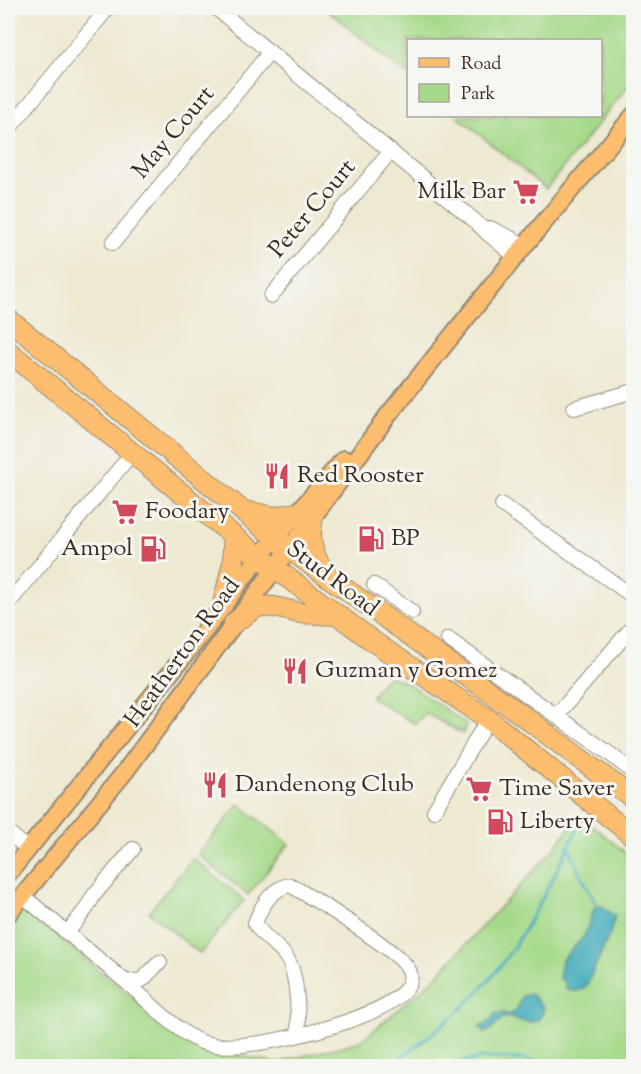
<svg xmlns="http://www.w3.org/2000/svg" width="641" height="1074" font-family="'Sorts Mill Goudy',serif">
  <style>
    .green { fill: #a6da8a; stroke: #708254; stroke-width: 1.5 }
    .water { fill: #3aa9b9; stroke: #3a6a6c; stroke-width: 1.5 }
    .lines { fill: none; stroke-linecap: round; stroke-linejoin: round }
    .stream { stroke: #3aa9b9; stroke-width: 3 }
    .minor-casing { stroke: #948a78; stroke-width: 16 }
    .major-casing { stroke: #948a78; stroke-width: 20 }
    .highway-casing { stroke: #948a78; stroke-width: 22 }
    .minor { stroke: #fff; stroke-width: 14 }
    .major { stroke: #fcbd6e; stroke-width: 16 }
    .highway { stroke: #fcbd6e; stroke-width: 20 }
    .labels { text-anchor: middle; dominant-baseline: central; stroke-width: 6; stroke-linejoin: round; paint-order: stroke }
    .street-label { font-size: 24px; fill: #3b2a1e; stroke: #f6f6f2 }
    .poi-label { font-size: 24px; fill: #3b2a1e; stroke: #f6f6f2; text-anchor: start }
  </style>
  <rect width="100%" height="100%" fill="#f6f6f2"/>
  <filter id="ink" filterUnits="userSpaceOnUse"><feTurbulence type="fractalNoise" baseFrequency=".0167" numOctaves="2"/><feDisplacementMap in="SourceGraphic" scale="12" xChannelSelector="R" yChannelSelector="G"/><feConvolveMatrix kernelMatrix="1 2 1 2 8 2 1 2 1" color-interpolation-filters="sRGB"/></filter>
  <filter id="wash" filterUnits="userSpaceOnUse"><feTurbulence type="fractalNoise" baseFrequency=".008" numOctaves="4" result="noise"/><feDisplacementMap in="SourceGraphic" scale="24" xChannelSelector="R" yChannelSelector="G"/><feGaussianBlur stdDeviation="1.35" result="paint"/><feColorMatrix in="noise" values="0 0 0 0 0 0 0 0 0 0 0 0 0 0 0 0 0 1.4 0 .05"/><feComposite in="paint" operator="in"/></filter>
  <g filter="url(#wash)">
    <rect width="100%" height="100%" fill="#eee9d1"/>
    <g class="green">
      <path d="M325,8H633V80L546,189L457,116H600V40H408V76Z"/>
      <path d="M390,676L409,684L466,724L464,734L425,713L415,724L371,697L383,680Z"/>
      <path d="M239,804L289,844L248,895L198,854Z"/>
      <path d="M579,814L633,859V1066H8V889L41,923L192,1046L277,1063L361,1041L432,981L554,849Z"/>
      <path d="M193,858L244,900L200,954L149,912Z"/>
    </g>
    <g class="water">
      <path d="M595,906H602L615,916L611,931L587,985C581,992 575,993 566,989L565,983L559,978L562,960L584,936Z"/>
      <path d="M531,994L544,1008C538,1036 512,1013 503,1018C495,1023 495,1029 484,1033L483,1029L479,1028L490,1021L495,1014L502,1012L509,1015L517,1009L522,996Z"/>
    </g>
    <g class="lines">
      <g class="stream">
        <path d="M569,846L577,867L597,906"/>
        <path d="M388,1066C434,1035 480,998 511,951C539,909 561,862 583,817"/>
        <path d="M440,1066L483,1058L524,1059L561,1066"/>
      </g>
    </g>
  </g>
  <g filter="url(#ink)">
    <g class="lines">
      <g class="minor-casing">
        <g id="minor">
          <path d="M216,8L474,220L487,233L516,257"/>
          <path d="M8,130L108,8"/>
          <path d="M490,228L525,245"/>
          <path d="M113,243L270,52"/>
          <path d="M271,296L391,151"/>
          <path d="M574,408L634,391"/>
          <path d="M502,505L634,597"/>
          <path d="M374,585L412,612"/>
          <path d="M8,604L133,452"/>
          <path d="M448,639L610,754L634,773"/>
          <path d="M556,716L634,625"/>
          <path d="M434,811L488,719"/>
          <path d="M8,832L28,849"/>
          <path d="M23,896L126,982L142,980L160,962"/>
          <path d="M67,933L86,909L94,895L133,849"/>
          <path d="M126,982C145,998 183,1038 205,1043C219,1047 237,1046 251,1044C277,1042 427,1011 409,970C401,952 311,897 290,885C272,888 261,907 255,923C262,937 277,944 286,957C299,974 297,1014 299,1035"/>
        </g>
      </g>
      <g class="major-casing">
        <g id="major">
          <path d="M8,874L206,629L259,557L344,459"/>
          <path d="M8,914L124,773L389,414L525,245L634,115"/>
        </g>
      </g>
      <g class="highway-casing">
        <g id="highway">
          <path d="M8,319L289,549L523,716L634,799"/>
          <path d="M8,351L253,552L374,642L488,719L634,837"/>
          <path d="M244,511L275,517L296,513"/>
          <path d="M313,517C308,539 312,553 324,572"/>
          <path d="M223,604L233,562V537"/>
          <path d="M234,623L258,606L274,607L300,613L336,615"/>
        </g>
      </g>
      <use href="#minor" class="minor"/>
      <use href="#major" class="major"/>
      <use href="#highway" class="highway"/>
    </g>
  </g>
  <defs>
    <g id="supermarket-bare" transform="scale(2.07)"><path d="M-6-5.5h2.5l.6 2H6L4.5 2H-2.5L-4.4-4H-6ZM-1.5 3.2a1.3 1.3 0 1 0 .1 0ZM3 3.2a1.3 1.3 0 1 0 .1 0Z" fill="#d1495b" stroke="#f6f6f2" stroke-width="2.5" paint-order="stroke"/></g>
    <g id="restaurant-bare" transform="scale(2.07)"><path d="M-5-6h1v4h1v-4h1v4h1v-4h1v5L-1.5 .5V6h-2V.5L-5-1ZM5-6V6H3V1.5H1.5Q1.5-4 5-6Z" fill="#d1495b" stroke="#f6f6f2" stroke-width="2.5" paint-order="stroke"/></g>
    <g id="fuel-bare" transform="scale(2.07)"><path d="M-5.5-6h7V0h2V4h1.3V-2.5L3-4.5l.8-.8L6-3V5H2.5V1h-1V6h-7ZM-4.2-4.7v3.2H.2V-4.7Z" fill="#d1495b" stroke="#f6f6f2" stroke-width="2.5" paint-order="stroke"/></g>
  </defs>
  <g fill-rule="evenodd">
    <use href="#supermarket-bare" x="526" y="192"/>
    <use href="#restaurant-bare" x="277" y="476"/>
    <use href="#supermarket-bare" x="125" y="512"/>
    <use href="#fuel-bare" x="371" y="539"/>
    <use href="#fuel-bare" x="153" y="549"/>
    <use href="#restaurant-bare" x="295" y="671"/>
    <use href="#restaurant-bare" x="215" y="785"/>
    <use href="#supermarket-bare" x="479" y="789"/>
    <use href="#fuel-bare" x="500" y="822"/>
  </g>
  <g class="labels">
    <g class="street-label">
      <text transform="translate(174 133) rotate(-50)">May Court</text>
      <text transform="translate(313 209) rotate(-50)">Peter Court</text>
      <text transform="translate(332 579) rotate(37)">Stud Road</text>
      <text transform="translate(183 653) rotate(-54)">Heatherton Road</text>
    </g>
    <g class="poi-label">
      <text x="506" y="192" text-anchor="end">Milk Bar</text>
      <text x="297" y="476">Red Rooster</text>
      <text x="145" y="512">Foodary</text>
      <text x="391" y="539">BP</text>
      <text x="133" y="549" text-anchor="end">Ampol</text>
      <text x="315" y="671">Guzman y Gomez</text>
      <text x="235" y="785">Dandenong Club</text>
      <text x="499" y="789">Time Saver</text>
      <text x="520" y="822">Liberty</text>
    </g>
  </g>
  <rect width="641" height="1074" fill="none" stroke="#f6f6f2" stroke-width="30"/>
  <rect x="407" y="39" width="195" height="78" fill="#f6f6f2" stroke="#aba49d" stroke-width="1.5"/>
  <rect x="419" y="58" width="30" height="9" fill="#fcbd6e" stroke="#aba49d" stroke-width="1.5"/>
  <text x="461" y="69" font-size="18" fill="#3b2a1e">Road</text>
  <rect x="419" y="84" width="30" height="18" fill="#a6da8a" stroke="#aba49d" stroke-width="1.5"/>
  <text x="461" y="99" font-size="18" fill="#3b2a1e">Park</text>
</svg>
